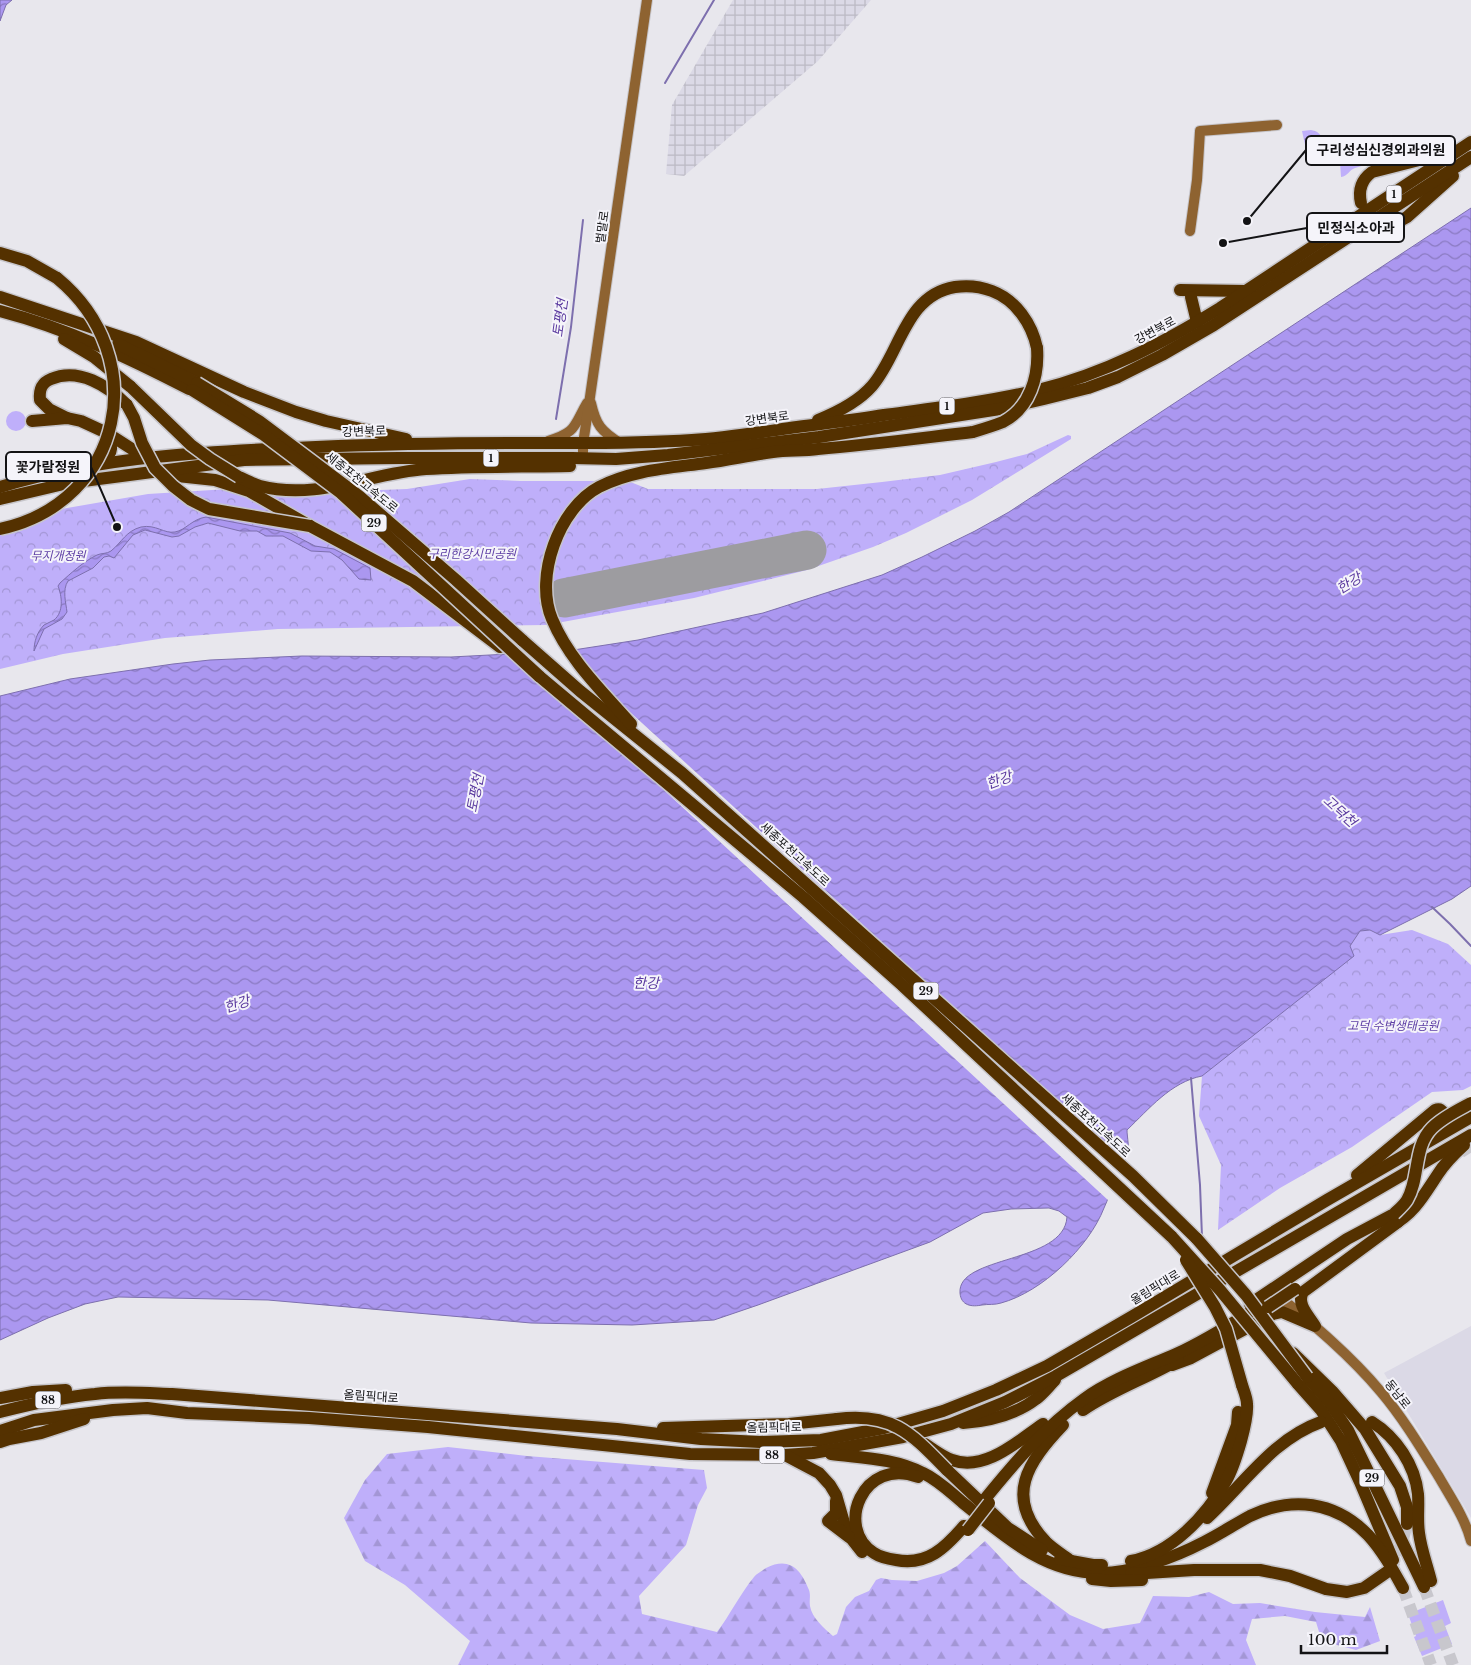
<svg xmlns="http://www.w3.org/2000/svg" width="1471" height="1665" font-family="'Libre Baskerville','Noto Sans KR',serif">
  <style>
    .built { fill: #dbd9e6 }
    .industrial { fill: url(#industrial-grid) }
    .green { fill: #bfaffa }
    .forest { fill: url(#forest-firs) }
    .park { fill: url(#park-crowns) }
    .water { fill: url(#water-waves); stroke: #7d6fae }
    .pier { fill: #e8e7ed }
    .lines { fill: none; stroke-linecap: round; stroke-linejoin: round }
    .stream { stroke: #7d6fae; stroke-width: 2 }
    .runway { stroke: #9d9ca0; stroke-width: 39 }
    .highway-tunnel { stroke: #c8c7cd; stroke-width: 12; stroke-dasharray: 12 6; stroke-linecap: butt }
    .secondary-casing { stroke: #c6c5ca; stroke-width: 12 }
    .highway-casing { stroke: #c6c5ca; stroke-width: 15 }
    .secondary { stroke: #8e6331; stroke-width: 10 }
    .highway { stroke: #543100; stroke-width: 12 }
    .highway-bridge-casing { stroke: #c6c5ca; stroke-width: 15; stroke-linecap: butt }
    .highway-bridge { stroke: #543100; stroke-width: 12 }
    .labels { text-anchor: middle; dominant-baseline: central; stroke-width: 4; stroke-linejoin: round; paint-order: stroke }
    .shield { fill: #f5f4fa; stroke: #57565a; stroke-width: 1 }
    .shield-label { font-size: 11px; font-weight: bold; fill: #131315 }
    .street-label { font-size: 12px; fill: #131315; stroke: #f5f4fa }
    .park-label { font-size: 12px; font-style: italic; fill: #5e3fa5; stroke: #f5f4fa }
    .water-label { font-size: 14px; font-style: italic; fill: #59389e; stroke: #f5f4fa }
    .leader { fill: none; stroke: #131315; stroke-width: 2 }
    .callout-dot { fill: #131315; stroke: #f5f4fa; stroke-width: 2 }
    .callout { fill: #f5f4fa; stroke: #131315; stroke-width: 2 }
    .callout-label { font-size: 14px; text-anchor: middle; font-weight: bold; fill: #131315 }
  </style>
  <defs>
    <pattern id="industrial-grid" width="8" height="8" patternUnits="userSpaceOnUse" patternTransform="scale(1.25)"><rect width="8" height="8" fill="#dbd9e6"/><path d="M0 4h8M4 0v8" fill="none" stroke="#bbb9c4"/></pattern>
    <pattern id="forest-firs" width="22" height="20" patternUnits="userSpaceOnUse" patternTransform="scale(1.25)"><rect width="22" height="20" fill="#bfaffa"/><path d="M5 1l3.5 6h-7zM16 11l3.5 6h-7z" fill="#a396d5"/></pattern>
    <pattern id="park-crowns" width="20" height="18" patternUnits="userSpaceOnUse" patternTransform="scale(1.25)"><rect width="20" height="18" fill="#bfaffa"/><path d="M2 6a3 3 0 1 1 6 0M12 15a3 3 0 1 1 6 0" fill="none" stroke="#a396d5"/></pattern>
    <pattern id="water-waves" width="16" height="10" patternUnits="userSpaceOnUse" patternTransform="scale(1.25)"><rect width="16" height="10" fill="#ab97f0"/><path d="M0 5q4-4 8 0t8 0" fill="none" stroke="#8a7ac1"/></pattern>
  </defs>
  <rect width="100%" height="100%" fill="#e8e7ed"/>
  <path class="built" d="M1471,1326V1518L1384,1373Z"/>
  <path class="industrial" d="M733,0H871L818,61L684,176L666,174L672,105Z"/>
  <g class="green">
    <path d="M1390,150L1391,157L1355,168C1349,170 1348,176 1341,177L1340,162L1346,160L1351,164H1354L1358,158L1363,154L1371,153L1379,155Z"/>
    <circle cx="16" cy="421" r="10"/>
    <path d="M1443,1600L1451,1623L1445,1626L1452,1644L1422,1656L1414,1637L1416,1636L1408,1614Z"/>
  </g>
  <path class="forest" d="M448,1447L527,1456L704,1470L707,1488L698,1505L686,1545L639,1596L642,1614L717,1632C730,1615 740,1594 754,1577C757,1573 762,1571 766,1568C789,1556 801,1569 809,1590C811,1596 809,1600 810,1606C812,1618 824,1628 833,1636L837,1634L846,1607L855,1597L869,1591L876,1580L881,1578L892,1580L917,1581L944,1573L957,1566L985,1541L1020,1578L1070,1615L1103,1629L1140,1623L1153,1596L1189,1597L1209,1592L1233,1604L1260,1603L1315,1612L1365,1617L1370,1607L1380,1641L1356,1650L1337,1645L1320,1635L1316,1622L1285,1616L1252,1619L1246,1640L1256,1665H458L470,1641L405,1585L365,1561L344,1518L365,1480L387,1454Z"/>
  <g class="park">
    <path d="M1311,130C1320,131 1323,138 1326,146L1306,149L1302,131Z"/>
    <path d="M1068,435L1071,436V439L972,500L906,533L873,547L807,570L694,598L546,625L278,629L165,638L63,654L0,669V523L44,512L148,494L258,487L300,493L407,489L470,479L520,481H628L648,489H817L882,482L940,475L996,462L1027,454Z"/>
    <path d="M1370,930L1380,935L1412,930L1448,944L1471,965V1086L1463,1090L1432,1092L1352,1147L1280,1188L1218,1230L1221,1165L1199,1116L1202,1076L1353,956L1350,946L1360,931Z"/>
  </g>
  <g class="water">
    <path d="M0,0H12L6,5L0,21Z"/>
    <path d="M1471,208V886L1452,899L1380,935L1370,930L1360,931L1350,946L1354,956L1202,1076C1171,1082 1149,1109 1127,1130C1127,1137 1130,1149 1127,1156C1123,1165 1116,1173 1113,1183C1110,1191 1108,1200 1104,1208C1089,1247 1042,1292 1001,1303C995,1305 988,1304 982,1305C972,1307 961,1306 960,1293C957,1255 1064,1264 1067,1217L1059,1211L1049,1208L1011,1209L983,1213L930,1242L758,1305L714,1320L632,1325L531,1323L268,1300L118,1297L85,1304L48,1318L0,1340V696L70,679L173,664L210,660L302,656L451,657L567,651L638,640L763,613L882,575L922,557L975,531L1009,512Z"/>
    <path d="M206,517L290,533L315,546L334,549L370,568L371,580L359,579L342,560L330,552L311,551L283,536H266L257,531H240L208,523L195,527L179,536L172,537L145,530L133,535L114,558L109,556L104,557L93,568L68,581C62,590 66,603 67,612L62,619L44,629L34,651C34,642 37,632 44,625C47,623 51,622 54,620C64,612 62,596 58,586L60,583C70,574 84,561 97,555C101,553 107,554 111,551C122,542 126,531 141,527C156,524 164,534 175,532C186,530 192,519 206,517Z"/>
  </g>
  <path class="pier" d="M566,648L619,702L1125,1164L1116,1181L1109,1201L536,672L510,651Z"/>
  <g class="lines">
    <g class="stream">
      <path d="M665,83L714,0"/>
      <path d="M556,419L571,327L583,220"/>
      <path d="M1432,907L1450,924L1471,946"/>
      <path d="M1191,1078L1200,1185L1202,1237"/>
    </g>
    <path class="runway" d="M564,598L807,550"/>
    <g class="highway-tunnel">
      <path d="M1368,216L1376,222H1398"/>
      <path d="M1448,1120L1469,1154"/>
      <path d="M1388,1570L1398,1558L1407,1524"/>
      <path d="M1424,1587L1453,1665"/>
      <path d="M1403,1588L1431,1665"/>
    </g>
    <g class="secondary-casing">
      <g id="secondary">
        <path d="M1190,231L1197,180L1200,131L1277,125"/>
        <path d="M591,403C596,425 601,431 620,443"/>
        <path d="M548,441C577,432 573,427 587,403"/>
        <path d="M583,458V444L590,397L647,0"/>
        <path d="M1276,1294C1313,1324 1351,1356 1381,1392C1403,1418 1421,1448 1439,1477C1451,1498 1465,1518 1471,1541"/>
      </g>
    </g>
    <g class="highway-casing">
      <g id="highway">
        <path d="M1361,203C1358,190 1361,180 1372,172L1435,156L1449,153"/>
        <path d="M1398,222L1407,217L1453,176"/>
        <path d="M0,253L27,261L57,278"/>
        <path d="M1180,290L1245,291"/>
        <path d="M0,297L136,342L244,392L296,412L326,421L406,439"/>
        <path d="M1191,297L1197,322"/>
        <path d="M0,311C66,328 129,358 189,389"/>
        <path d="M64,339L94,357L131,387"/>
        <path d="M118,344L197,383"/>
        <path d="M67,418L49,409L40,400C39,390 41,383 51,379C79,367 108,386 127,405"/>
        <path d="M818,420C838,412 858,402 872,386C900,354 905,295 955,287C968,285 979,286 992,291C1016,300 1032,324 1037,348"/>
        <path d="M32,421L67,418L81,421L107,433L132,449L153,457"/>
        <path d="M95,464C112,457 115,449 107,433"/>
        <path d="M168,475L215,480L249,491L310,526L413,581L500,647"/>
        <path d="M239,477C246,480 253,484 260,486C317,501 370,473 426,469C473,466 522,467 570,466"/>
        <path d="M0,487C101,456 211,451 316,447C385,444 454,443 523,443C579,443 635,444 692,440C727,438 762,432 797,427C826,423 855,420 884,415C936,408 988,402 1038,390C1104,374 1163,343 1220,308L1471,142"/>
        <path d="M0,499L68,483L244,460L399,458H572L616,459L668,455L819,437L1000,409L1044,399L1088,388L1118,377L1162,355L1214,325L1471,157"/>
        <path d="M522,640L580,691L682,773L1133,1176L1197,1239"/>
        <path d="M539,676L803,897L902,985L1172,1237"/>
        <path d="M631,724C603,692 569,660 552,619C534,577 559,508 599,487C632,470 670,468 706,463C728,460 751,455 773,452C788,450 803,451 818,449C870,445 921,438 973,432"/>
        <path d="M1357,1175L1435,1110C1440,1108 1442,1110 1445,1115"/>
        <path d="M1391,1226C1414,1214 1424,1195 1438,1174C1445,1163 1454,1154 1464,1145"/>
        <path d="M1250,1304L1347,1239L1394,1214"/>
        <path d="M1293,1353L1332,1391L1365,1429L1400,1486L1407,1507V1524"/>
        <path d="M1172,1365L1191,1358L1273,1314L1282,1312L1315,1326C1309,1316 1296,1304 1303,1292L1398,1222"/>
        <path d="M1307,1377L1329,1402L1348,1430L1424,1587"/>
        <path d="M1297,1383L1321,1410L1341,1441L1360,1482L1393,1560"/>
        <path d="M0,1398L33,1392L66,1390"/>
        <path d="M1083,1410C1112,1390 1147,1378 1178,1360"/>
        <path d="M0,1412C31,1404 62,1397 95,1394C120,1391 146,1393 172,1394L617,1429L701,1439L760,1442L821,1440L884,1428L943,1411L996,1390L1047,1366L1133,1316L1327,1200L1471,1117"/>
        <path d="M1372,1422C1396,1437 1415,1465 1418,1494C1419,1507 1417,1520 1419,1533C1421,1549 1427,1565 1431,1581"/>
        <path d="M963,1423C989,1421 1015,1415 1036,1399C1043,1394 1049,1386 1055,1380"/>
        <path d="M1063,1425C1028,1462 1003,1497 1046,1542C1053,1549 1063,1555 1071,1561"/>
        <path d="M663,1428L789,1424L837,1419"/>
        <path d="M0,1431L34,1420L113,1410L147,1408L187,1413L309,1418L428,1427L690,1454L785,1455L813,1453L903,1437L951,1424L1005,1402L1056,1376L1471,1135"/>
        <path d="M0,1442L9,1439L41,1433L84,1419"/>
        <path d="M925,1444C934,1450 943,1457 952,1460C985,1472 1018,1441 1043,1424"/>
        <path d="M831,1454C862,1458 894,1458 923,1473C938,1480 949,1491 962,1502C1003,1535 1044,1573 1100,1573C1133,1573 1175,1557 1204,1542C1220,1534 1235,1524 1250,1516C1292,1496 1335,1501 1368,1535C1382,1550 1393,1570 1403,1588"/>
        <path d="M785,1455L819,1473L830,1485L836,1495L847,1533L862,1552"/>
        <path d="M947,1470L1008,1528L1042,1550"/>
        <path d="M918,1477C863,1456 834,1528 874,1553C880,1557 889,1559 896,1560C927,1566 945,1548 964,1526"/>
        <path d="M1212,1493L1237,1425L1238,1412"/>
        <path d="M985,1499C1015,1462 1045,1427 1084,1399C1112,1379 1144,1368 1176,1354C1207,1340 1236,1321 1265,1303"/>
        <path d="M836,1501V1513L828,1521L849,1537"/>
        <path d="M1207,1518C1244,1484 1273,1439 1321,1422"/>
        <path d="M1060,1559L1093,1565H1102"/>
        <path d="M1131,1561C1172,1553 1206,1516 1226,1481C1233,1469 1237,1455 1241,1441C1244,1430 1248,1415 1247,1404C1247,1398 1244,1391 1242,1385"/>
        <path d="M1131,1574L1194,1570H1260L1290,1576L1326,1589L1347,1592L1364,1588L1387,1572"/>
        <path d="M1092,1579L1111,1581L1142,1580"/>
      </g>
    </g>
    <use href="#secondary" class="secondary"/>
    <use href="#highway" class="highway"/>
    <g class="highway-bridge-casing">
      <g id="highway-bridge">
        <path d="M197,383L259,421L359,496L456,580L522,640"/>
        <path d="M131,387L191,445L210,459L239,477"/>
        <path d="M192,390L264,435L341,493L539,676"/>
        <path d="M127,405L134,418L142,443L155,468L173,486L191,500L209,509L310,526"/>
        <path d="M973,432C983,429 993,426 1003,422C1030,408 1039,376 1037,348"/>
        <path d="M0,529C124,502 153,357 57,278"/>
        <path d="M1394,1214C1398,1210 1404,1205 1407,1200C1420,1178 1413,1147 1432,1128C1443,1117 1458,1110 1471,1103"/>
        <path d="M1172,1237L1220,1290L1297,1383"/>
        <path d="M1197,1239L1246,1295L1307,1377"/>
        <path d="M1186,1260L1215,1307L1226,1329L1242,1385"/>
        <path d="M1268,1307L1295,1289"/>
        <path d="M837,1419C892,1412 911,1433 947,1470"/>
        <path d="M968,1530L989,1503"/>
      </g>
    </g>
    <use href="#highway-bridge" class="highway-bridge"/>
  </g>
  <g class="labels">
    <g class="shield">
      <rect x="1386.5" y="185.5" width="15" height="17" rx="4"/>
      <rect x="939.5" y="397.5" width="15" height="17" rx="4"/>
      <rect x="483.5" y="449.5" width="15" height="17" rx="4"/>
      <rect x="361.5" y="514.5" width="25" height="17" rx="4"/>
      <rect x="913.5" y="982.5" width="25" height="17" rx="4"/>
      <rect x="35.5" y="1391.5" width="25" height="17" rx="4"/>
      <rect x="759.5" y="1446.5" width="25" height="17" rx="4"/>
      <rect x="1359.5" y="1469.5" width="25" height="17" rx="4"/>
    </g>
    <g class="shield-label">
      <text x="1394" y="194">1</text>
      <text x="947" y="406">1</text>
      <text x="491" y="458">1</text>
      <text x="374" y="523">29</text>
      <text x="926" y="991">29</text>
      <text x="48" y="1400">88</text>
      <text x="772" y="1455">88</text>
      <text x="1372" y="1478">29</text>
    </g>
    <g class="street-label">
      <text transform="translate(602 227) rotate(-82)">벌말로</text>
      <text transform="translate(1155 330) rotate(-28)">강변북로</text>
      <text transform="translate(767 418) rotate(-8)">강변북로</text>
      <text transform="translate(364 431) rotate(-2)">강변북로</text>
      <text transform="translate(362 482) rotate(39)">세종포천고속도로</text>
      <text transform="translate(795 854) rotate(42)">세종포천고속도로</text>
      <text transform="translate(1096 1125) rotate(42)">세종포천고속도로</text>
      <text transform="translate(1155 1287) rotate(-31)">올림픽대로</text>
      <text transform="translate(1398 1394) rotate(52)">동남로</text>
      <text transform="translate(371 1396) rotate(4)">올림픽대로</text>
      <text transform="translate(774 1427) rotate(-1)">올림픽대로</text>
    </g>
    <g class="park-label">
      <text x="472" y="553">구리한강시민공원</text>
      <text x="58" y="555">무지개정원</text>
      <text x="1393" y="1025">고덕 수변생태공원</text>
    </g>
    <g class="water-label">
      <text transform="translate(560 318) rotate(-82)">토평천</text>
      <text transform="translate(1349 583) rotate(-31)">한강</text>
      <text transform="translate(999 780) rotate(-20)">한강</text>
      <text transform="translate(475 793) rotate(-79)">토평천</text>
      <text transform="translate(1340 811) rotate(42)">고덕천</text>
      <text x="646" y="983">한강</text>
      <text transform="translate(237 1004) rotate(-18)">한강</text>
    </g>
  </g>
  <path class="leader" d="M1247 221L1306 150M1223 243L1307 228M117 527L91 467"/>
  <g class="callout-dot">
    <circle cx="1247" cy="221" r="5"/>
    <circle cx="1223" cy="243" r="5"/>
    <circle cx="117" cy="527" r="5"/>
  </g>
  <g class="callout">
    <rect x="1306" y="136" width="149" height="29" rx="5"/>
    <rect x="1307" y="213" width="97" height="29" rx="5"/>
    <rect x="6" y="452" width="85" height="29" rx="5"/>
  </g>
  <g class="callout-label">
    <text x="1381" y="155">구리성심신경외과의원</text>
    <text x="1356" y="233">민정식소아과</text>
    <text x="48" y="472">꽃가람정원</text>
  </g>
  <path d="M1301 1645v8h86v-8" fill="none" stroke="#131315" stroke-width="2.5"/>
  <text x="1308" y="1645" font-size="15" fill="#131315" stroke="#f5f4fa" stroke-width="4" paint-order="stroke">100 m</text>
</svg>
